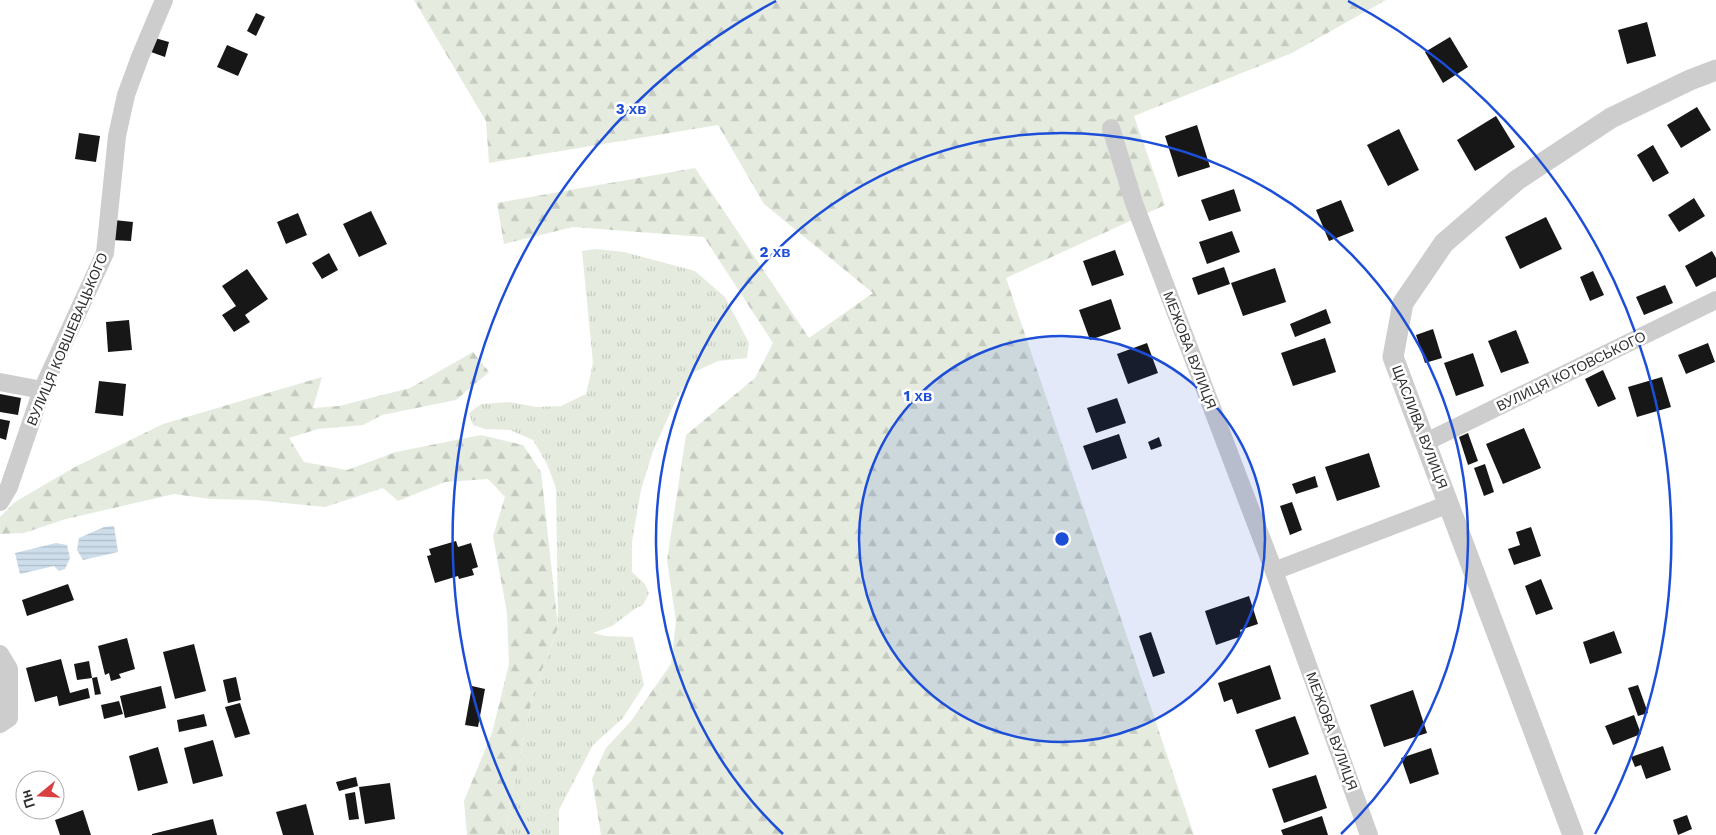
<svg xmlns="http://www.w3.org/2000/svg" width="1716" height="835" font-family="'Work Sans',sans-serif">
  <style>
    .grass { fill: url(#grass-tufts) }
    .forest { fill: url(#forest-firs) }
    .water { fill: url(#water-rules) }
    .building { fill: #171717 }
    .lines { fill: none; stroke-linecap: round; stroke-linejoin: round }
    .minor { stroke: #cdcdcd; stroke-width: 18 }
    .tertiary { stroke: #cdcdcd; stroke-width: 21 }
    .ring { fill: none; stroke: #1d4ed8; stroke-width: 2.5 }
    .labels { text-anchor: middle; dominant-baseline: central; stroke-width: 5; stroke-linejoin: round; paint-order: stroke }
    .street-label { font-size: 14px; fill: #303030; stroke: #fff }
    .centre { fill: #1d4ed8; stroke: #fff; stroke-width: 2.5 }
    .ring-label { font-size: 15px; text-anchor: middle; font-weight: bold; fill: #1d4ed8; stroke: #fff; stroke-width: 5; stroke-linejoin: round; paint-order: stroke }
  </style>
  <defs>
    <pattern id="grass-tufts" width="24" height="20" patternUnits="userSpaceOnUse" patternTransform="scale(1.25)"><rect width="24" height="20" fill="#e5ecdf"/><path d="M3 7l-1-3M5 7V3M7 7l1-3M15 17l-1-3M17 17v-4M19 17l1-3" fill="none" stroke="#c5cbc0"/></pattern>
    <pattern id="forest-firs" width="22" height="20" patternUnits="userSpaceOnUse" patternTransform="scale(1.25)"><rect width="22" height="20" fill="#e5ecdf"/><path d="M5 1l3.5 6h-7zM16 11l3.5 6h-7z" fill="#c5cbc0"/></pattern>
    <pattern id="water-rules" width="6" height="5" patternUnits="userSpaceOnUse" patternTransform="scale(1.25)"><rect width="6" height="5" fill="#cdddea"/><path d="M0 2.5h6" fill="none" stroke="#b0bec9"/></pattern>
  </defs>
  <rect width="100%" height="100%" fill="#fff"/>
  <path class="grass" d="M595,249L624,252L695,271L725,297L749,343L747,358L718,361L692,373L676,400L653,451L641,490L632,542V572L645,584L649,593L643,605L636,608L612,626L593,633L606,636L633,637L644,685L623,718L593,745L559,810V835H506L511,799L533,694L558,627L556,488L547,464L533,440L510,430L485,429L473,425L469,413L481,404L509,402L537,407L561,406L586,394L593,363L582,251Z"/>
  <g class="forest">
    <path d="M414,0H1386L1292,53L1134,116L1165,205L1006,278L1194,835H601L592,779L606,748L631,721L671,664L676,621L667,560L686,435L755,378L773,343L704,237L573,227L504,244L497,203L695,168L809,338L873,293L764,204L718,125L489,163L486,121Z"/>
    <path d="M473,352L489,372L456,400L382,415L363,425L318,429L289,438L304,462L347,470L396,452L481,435L523,445L541,472L558,627L533,694L511,799L506,835H467L464,801L492,733L509,664L507,613L493,536L505,497L488,479L445,482L398,501L383,488L325,507L255,500L210,499L174,494L66,519L24,533L0,534V517L15,502L73,468L163,424L322,377L313,408L339,406L410,388Z"/>
  </g>
  <g class="water">
    <path d="M114,526L118,552L83,560L77,550L79,538L104,527Z"/>
    <path d="M56,543L67,545L70,558L65,569L59,571L54,566L20,574L15,553Z"/>
  </g>
  <g class="building">
    <path d="M256,13L265,17L256,36L247,31Z"/>
    <path d="M1647,22L1656,56L1627,64L1618,30Z"/>
    <path d="M1450,37L1468,67L1443,83L1425,52Z"/>
    <path d="M155,38L169,42L165,57L151,52Z"/>
    <path d="M227,45L248,54L238,76L217,67Z"/>
    <path d="M1697,107L1711,130L1681,148L1667,125Z"/>
    <path d="M1496,116L1515,147L1475,171L1457,140Z"/>
    <path d="M1197,125L1210,167L1178,177L1165,136Z"/>
    <path d="M1399,129L1419,170L1388,186L1367,145Z"/>
    <path d="M79,133L100,136L96,162L75,159Z"/>
    <path d="M1653,145L1669,173L1653,182L1637,155Z"/>
    <path d="M1234,189L1241,211L1209,221L1201,200Z"/>
    <path d="M1694,198L1705,216L1679,232L1668,215Z"/>
    <path d="M1341,200L1354,231L1329,241L1316,210Z"/>
    <path d="M371,211L387,244L359,257L343,224Z"/>
    <path d="M298,213L307,235L286,244L277,222Z"/>
    <path d="M1546,217L1562,249L1520,269L1505,237Z"/>
    <path d="M114,220L133,222L131,241L112,240Z"/>
    <path d="M1232,231L1240,252L1207,264L1199,242Z"/>
    <path d="M1115,250L1124,275L1092,286L1083,261Z"/>
    <path d="M1712,251L1716,258V277L1696,287L1685,266Z"/>
    <path d="M329,253L338,270L322,279L312,263Z"/>
    <path d="M1224,267L1230,284L1198,295L1192,278Z"/>
    <path d="M1275,268L1286,302L1243,316L1231,283Z"/>
    <path d="M247,269L268,299L245,315L250,322L234,332L222,315L236,306L222,286Z"/>
    <path d="M1593,271L1604,295L1590,301L1580,277Z"/>
    <path d="M1665,285L1673,303L1644,315L1636,297Z"/>
    <path d="M1111,299L1121,329L1090,340L1079,310Z"/>
    <path d="M1326,309L1331,323L1295,337L1290,324Z"/>
    <path d="M129,320L132,350L108,352L106,322Z"/>
    <path d="M1433,329L1442,358L1425,363L1416,335Z"/>
    <path d="M1516,330L1529,363L1501,373L1488,341Z"/>
    <path d="M1325,338L1336,372L1293,386L1281,353Z"/>
    <path d="M1147,343L1158,373L1128,384L1117,354Z"/>
    <path d="M1708,343L1715,362L1686,374L1678,355Z"/>
    <path d="M1473,353L1484,386L1456,396L1444,363Z"/>
    <path d="M1603,370L1616,399L1598,407L1585,379Z"/>
    <path d="M1662,377L1671,407L1637,417L1628,387Z"/>
    <path d="M99,381L126,384L123,416L95,413Z"/>
    <path d="M0,394L21,398L18,415L0,412Z"/>
    <path d="M1117,398L1126,423L1096,433L1087,408Z"/>
    <path d="M0,419L10,421L6,440L0,438Z"/>
    <path d="M1524,428L1541,468L1503,484L1486,444Z"/>
    <path d="M1468,433L1478,461L1468,465L1459,437Z"/>
    <path d="M1119,434L1127,458L1092,470L1083,446Z"/>
    <path d="M1159,437L1162,446L1151,450L1148,442Z"/>
    <path d="M1369,453L1380,487L1337,501L1325,467Z"/>
    <path d="M1485,464L1494,492L1484,496L1474,468Z"/>
    <path d="M1315,476L1318,487L1296,494L1292,484Z"/>
    <path d="M1292,502L1302,530L1290,535L1280,506Z"/>
    <path d="M1531,527L1541,556L1514,565L1508,549L1520,545L1516,532Z"/>
    <path d="M456,541L458,547L471,543L478,567L472,569L474,575L459,579L458,576L435,583L427,556L431,555L429,549Z"/>
    <path d="M1541,579L1553,609L1536,615L1525,586Z"/>
    <path d="M68,584L74,600L27,616L22,600Z"/>
    <path d="M1249,596L1258,624L1240,630L1242,636L1216,645L1205,611Z"/>
    <path d="M1614,631L1622,653L1590,664L1583,642Z"/>
    <path d="M1151,632L1165,673L1153,677L1139,636Z"/>
    <path d="M127,638L135,669L119,674L121,678L111,681L109,673L105,675L98,646Z"/>
    <path d="M194,644L206,691L175,699L163,652Z"/>
    <path d="M61,659L70,693L88,688L90,698L59,706L57,696L35,702L26,668Z"/>
    <path d="M89,661L92,678L77,680L74,664Z"/>
    <path d="M1270,665L1281,699L1237,714L1232,699L1224,702L1218,683Z"/>
    <path d="M97,677L101,694L95,695L92,678Z"/>
    <path d="M236,677L241,700L228,703L223,680Z"/>
    <path d="M1638,685L1648,713L1638,716L1628,688Z"/>
    <path d="M161,686L166,708L125,718L120,696Z"/>
    <path d="M472,686L485,689L478,727L465,725Z"/>
    <path d="M1413,690L1427,733L1384,747L1370,705Z"/>
    <path d="M119,701L123,714L104,719L101,705Z"/>
    <path d="M240,703L250,734L235,738L225,707Z"/>
    <path d="M204,714L207,726L179,732L177,720Z"/>
    <path d="M1634,715L1641,734L1613,745L1605,726Z"/>
    <path d="M1295,716L1309,754L1269,768L1255,730Z"/>
    <path d="M213,740L223,776L193,784L184,748Z"/>
    <path d="M1663,746L1671,770L1646,779L1641,765L1635,767L1631,757Z"/>
    <path d="M158,747L168,783L138,791L129,756Z"/>
    <path d="M1431,748L1439,774L1410,784L1401,758Z"/>
    <path d="M1316,775L1327,808L1284,823L1272,789Z"/>
    <path d="M356,777L358,786L339,791L336,782Z"/>
    <path d="M390,783L395,819L365,824L359,787Z"/>
    <path d="M355,792L359,819L349,820L345,794Z"/>
    <path d="M306,804L314,835H283L276,812Z"/>
    <path d="M83,810L91,835H60L55,820Z"/>
    <path d="M1687,815L1692,829L1678,835L1673,820Z"/>
    <path d="M1322,816L1328,835H1283L1281,830Z"/>
    <path d="M213,819L217,835H152V834Z"/>
  </g>
  <g class="lines">
    <g class="minor">
      <path d="M1111,128L1134,203L1274,571L1369,835"/>
      <path d="M0,382L42,390"/>
      <path d="M1426,442L1716,300"/>
      <path d="M0,502L9,487L42,390L105,253L117,136L126,95L140,57L164,0"/>
      <path d="M1274,571L1449,504"/>
      <path d="M0,654L9,669V718L0,724"/>
    </g>
    <path class="tertiary" d="M1573,835L1393,357L1403,303L1444,243L1517,180L1611,118L1690,80L1716,70"/>
  </g>
  <circle cx="1062" cy="539" r="203" fill="#1d4ed8" fill-opacity=".12"/>
  <g class="ring">
    <circle cx="1062" cy="539" r="203"/>
    <path d="M783 834A406 406 0 1 1 1341 834"/>
    <path d="M529 834A609 609 0 0 1 776 1M1348 1A609 609 0 0 1 1595 834"/>
  </g>
  <g class="labels">
    <g class="street-label">
      <text transform="translate(67 339) rotate(-67)">ВУЛИЦЯ КОВШЕВАЦЬКОГО</text>
      <text transform="translate(1190 350) rotate(69)">МЕЖОВА ВУЛИЦЯ</text>
      <text transform="translate(1571 371) rotate(-26)">ВУЛИЦЯ КОТОВСЬКОГО</text>
      <text transform="translate(1420 427) rotate(69)">ЩАСЛИВА ВУЛИЦЯ</text>
      <text transform="translate(1332 731) rotate(70)">МЕЖОВА ВУЛИЦЯ</text>
    </g>
  </g>
  <circle cx="1062" cy="539" r="8" class="centre"/>
  <g class="ring-label">
    <text x="631" y="114">3 хв</text>
    <text x="775" y="257">2 хв</text>
    <text x="918" y="401">1 хв</text>
  </g>
  <g transform="translate(40 795) rotate(252)"><circle r="24" fill="#ffffff" stroke="#acacac"/>
  <path d="M0-4L9 19L0 12L-9 19Z" fill="#da4042"/>
  <text y="-8" font-size="14" font-weight="bold" text-anchor="middle" fill="#303030">Пн</text>
  </g>
</svg>
